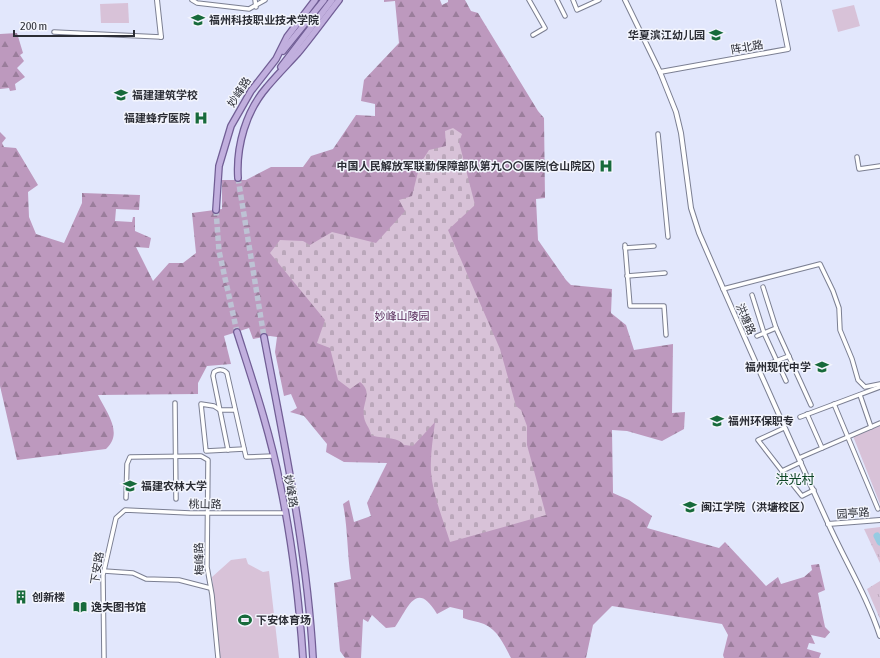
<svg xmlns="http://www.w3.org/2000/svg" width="880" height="658" font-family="'Asap Condensed','Noto Sans SC',sans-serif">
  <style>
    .grass { fill: #d8c2d8 }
    .forest { fill: url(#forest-firs) }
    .cemetery { fill: url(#cemetery-stones) }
    .park { fill: url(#park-tufts) }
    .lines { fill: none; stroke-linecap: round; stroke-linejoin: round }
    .river { stroke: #95cbe2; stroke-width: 7 }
    .primary-tunnel { stroke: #bdc2d4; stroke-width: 5.5; stroke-dasharray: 5.5 3; stroke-linecap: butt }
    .minor-casing { stroke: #7b7f92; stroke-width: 5.5 }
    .tertiary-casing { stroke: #7b7f92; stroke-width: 6 }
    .primary-casing { stroke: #715e95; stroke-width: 8 }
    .minor { stroke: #fff; stroke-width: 3.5 }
    .tertiary { stroke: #fff; stroke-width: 4 }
    .primary { stroke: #c1afde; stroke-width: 5.5 }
    .labels { text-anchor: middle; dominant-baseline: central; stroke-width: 3; stroke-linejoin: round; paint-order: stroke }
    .poi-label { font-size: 11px; font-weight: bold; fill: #2b2d35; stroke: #f3f5fd; text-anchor: start }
    .street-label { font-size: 11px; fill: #2b2d35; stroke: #f3f5fd }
    .park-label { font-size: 11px; fill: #562958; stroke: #f3f5fd }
    .quarter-label { font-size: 13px; fill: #0c4524; stroke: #f3f5fd }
  </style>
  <defs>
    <pattern id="forest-firs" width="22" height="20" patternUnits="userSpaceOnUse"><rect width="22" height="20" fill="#bd99be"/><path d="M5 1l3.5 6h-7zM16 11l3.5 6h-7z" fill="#9a7d9b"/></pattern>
    <pattern id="cemetery-stones" width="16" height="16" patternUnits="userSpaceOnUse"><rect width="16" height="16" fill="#d8c2d8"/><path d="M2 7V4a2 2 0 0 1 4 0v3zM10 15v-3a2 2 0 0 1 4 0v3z" fill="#baa7ba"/></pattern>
    <pattern id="park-tufts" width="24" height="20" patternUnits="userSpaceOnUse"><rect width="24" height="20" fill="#d8c2d8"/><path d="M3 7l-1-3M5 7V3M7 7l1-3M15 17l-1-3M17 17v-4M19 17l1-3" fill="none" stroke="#baa7ba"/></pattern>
  </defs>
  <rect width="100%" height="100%" fill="#e2e7fc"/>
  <g class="grass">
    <path d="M128,3L129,23H101L100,4Z"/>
    <path d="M854,5L860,26L838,32L832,10Z"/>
    <path d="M880,425V504L853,436Z"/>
    <path d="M246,558L248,564L263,572L269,571L279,658H220L212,577L231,560Z"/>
  </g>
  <g class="forest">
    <path d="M384,0H440L442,5L448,2V0H465L471,11L478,13L538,111L544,118L545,198L536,199L538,240L566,280L571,285L612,289L611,313L626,325L634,350L673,344L672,413L685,412L684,429L662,441L627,431L612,430L613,493L629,500L652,516L647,528L719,548L725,542L766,586L778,577L781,584L804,577L812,570L811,565L819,564L825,590L818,593L825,627L830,632L825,638L811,635L815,644L809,643L807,649L821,653L819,658H724L723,655L728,635L722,624L612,606L593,625L586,658H511C504,645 498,630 484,624C477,621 470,621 463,618V610L450,607L437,614C416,579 408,609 395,627L386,628L372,615L368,622L363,619L361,658H345L340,651L334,583L351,579C347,554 348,529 343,504L349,500L354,522L371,516L367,503L387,463L344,462L326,452L327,444L304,416L290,412L297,408L291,394L284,396L275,352L277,337L270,336L253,339L249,328L224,336L231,364L207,366L198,383V394L98,395C106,412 124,433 106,449L17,460L0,386V132L6,138L2,143L4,147L16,148L38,185L28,192L29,217L36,234L64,243L82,203V193L140,195L139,210L116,209L115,221L132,222L133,217H135V231L151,238L149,248L136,247L153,281L169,263H183L196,253L192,213L222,209V180H246L271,167H303L311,156L333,149L356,115L375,116V104L361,101L364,80L399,43L395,1L384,2Z"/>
    <path d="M17,33L23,53L20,55L24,61L17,68L25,77L15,84L16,90L10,91L9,88L0,89V34Z"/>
  </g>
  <path class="cemetery" d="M453,128L462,134L459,142L475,205L448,230L500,349L516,406L521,410L527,426V445L546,515L450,542C443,519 433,496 431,472C430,455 433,439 435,422L413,446L404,445C398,436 381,439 371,435C370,428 365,424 364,417C361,403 374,393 360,382L350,389L338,380L330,348L317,343L325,320L270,253L280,240L303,241L310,245L332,232L376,243L405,211L399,200L412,196L420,164L429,150L446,146L445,131Z"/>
  <g class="park">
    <path d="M880,527V563L864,529Z"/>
    <path d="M880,581V619L867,589Z"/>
  </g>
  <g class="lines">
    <path class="river" d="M877,536L880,542"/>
    <g class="primary-tunnel">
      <path d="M238,178L264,337"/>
      <path d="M216,210L219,251L237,332"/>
    </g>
    <g class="minor-casing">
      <g id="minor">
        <path d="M192,0L197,3L249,9L265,0"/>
        <path d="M255,0L256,7"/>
        <path d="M529,0L545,28L533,35"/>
        <path d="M557,0L565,16"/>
        <path d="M573,0L577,10L599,0"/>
        <path d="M54,32L161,37"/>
        <path d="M658,134L668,237"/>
        <path d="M857,157L859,169L880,166"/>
        <path d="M625,245L630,306H664L666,335"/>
        <path d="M625,248L654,246"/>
        <path d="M627,276L665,273"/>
        <path d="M763,287L776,328L811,405"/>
        <path d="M723,289L820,264L833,291L839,308L840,330L852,359L858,380L865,387L880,384"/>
        <path d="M752,295L764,333L786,381"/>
        <path d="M757,336L776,328"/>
        <path d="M758,368L789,356"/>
        <path d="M860,395L871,427"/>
        <path d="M175,403L176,499"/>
        <path d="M834,404L878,509"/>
        <path d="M235,410H220L214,406L201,404L206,451L244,449"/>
        <path d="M807,414L822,448"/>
        <path d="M800,417L880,387"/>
        <path d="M784,428L758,440L782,471L801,462"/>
        <path d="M228,450L213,376L214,372C218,369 224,369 227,373L246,457L273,456"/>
        <path d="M799,458L880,423"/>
        <path d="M782,471L802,496L814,490"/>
        <path d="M126,498L127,464L130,457L201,456L208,460L207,567L212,595L218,658"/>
        <path d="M104,571L133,573L146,579L179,580L210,588"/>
        <path d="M104,658L103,575L116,518L125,510L190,513H285"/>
      </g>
    </g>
    <g class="tertiary-casing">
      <g id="tertiary">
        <path d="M157,0L161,37"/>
        <path d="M625,0L660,72L676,112L681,133L691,208L699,233C741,330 784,427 828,523C845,561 867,596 880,636"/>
        <path d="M660,72L788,49L778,0"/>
        <path d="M828,524L880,520"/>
      </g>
    </g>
    <g class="primary-casing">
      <g id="primary">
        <path d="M283,51L324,0"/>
        <path d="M281,67L332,0"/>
        <path d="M238,178C236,146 246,111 267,87C277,75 288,64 298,53C312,36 325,18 339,0"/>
        <path d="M216,210L219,166L231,126L251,91L276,59L287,37L315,0"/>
        <path d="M237,332C253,382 270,432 280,484C292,541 299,599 303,658"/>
        <path d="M264,337C284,443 307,550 313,658"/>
      </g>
    </g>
    <use href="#minor" class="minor"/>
    <use href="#tertiary" class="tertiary"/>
    <use href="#primary" class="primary"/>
  </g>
  <defs>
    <g id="university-bare" transform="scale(1.08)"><path d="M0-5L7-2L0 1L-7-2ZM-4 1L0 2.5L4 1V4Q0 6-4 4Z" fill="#176a3b" stroke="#f3f5fd" stroke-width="2.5" paint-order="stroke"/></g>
    <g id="school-bare" transform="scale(1.08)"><path d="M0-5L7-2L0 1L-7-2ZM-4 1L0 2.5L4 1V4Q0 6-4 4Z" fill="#176a3b" stroke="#f3f5fd" stroke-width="2.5" paint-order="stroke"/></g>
    <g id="hospital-bare" transform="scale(1.08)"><path d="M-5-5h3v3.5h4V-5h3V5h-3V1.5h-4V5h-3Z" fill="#176a3b" stroke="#f3f5fd" stroke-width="2.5" paint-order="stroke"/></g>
    <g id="building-bare" transform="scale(1.08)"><path d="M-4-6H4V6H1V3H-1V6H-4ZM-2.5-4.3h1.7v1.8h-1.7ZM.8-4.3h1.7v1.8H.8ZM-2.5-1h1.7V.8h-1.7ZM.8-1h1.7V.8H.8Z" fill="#176a3b" stroke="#f3f5fd" stroke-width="2.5" paint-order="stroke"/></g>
    <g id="library-bare" transform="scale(1.08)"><path d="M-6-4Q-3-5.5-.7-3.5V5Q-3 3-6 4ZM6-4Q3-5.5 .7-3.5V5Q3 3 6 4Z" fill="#176a3b" stroke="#f3f5fd" stroke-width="2.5" paint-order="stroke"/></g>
    <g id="stadium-bare" transform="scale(1.08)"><path d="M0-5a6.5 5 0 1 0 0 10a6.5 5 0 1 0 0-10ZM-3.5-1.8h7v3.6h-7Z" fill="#176a3b" stroke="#f3f5fd" stroke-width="2.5" paint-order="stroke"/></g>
  </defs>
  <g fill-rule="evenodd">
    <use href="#university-bare" x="198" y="20"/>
    <use href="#school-bare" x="716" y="35"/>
    <use href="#school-bare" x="121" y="95"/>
    <use href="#hospital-bare" x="201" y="118"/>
    <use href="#hospital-bare" x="606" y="166"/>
    <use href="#school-bare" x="822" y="367"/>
    <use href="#university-bare" x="717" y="421"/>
    <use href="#university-bare" x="130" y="486"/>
    <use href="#university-bare" x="690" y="507"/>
    <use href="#building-bare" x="21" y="597"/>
    <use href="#library-bare" x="80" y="607"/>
    <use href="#stadium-bare" x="245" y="620"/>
  </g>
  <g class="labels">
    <g class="poi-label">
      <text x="209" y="20">福州科技职业技术学院</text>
      <text x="705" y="35" text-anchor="end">华夏滨江幼儿园</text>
      <text x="132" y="95">福建建筑学校</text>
      <text x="190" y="118" text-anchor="end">福建蜂疗医院</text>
      <text x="595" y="166" text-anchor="end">中国人民解放军联勤保障部队第九〇〇医院(仓山院区)</text>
      <text x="811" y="367" text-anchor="end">福州现代中学</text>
      <text x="728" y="421">福州环保职专</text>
      <text x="141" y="486">福建农林大学</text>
      <text x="701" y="507">闽江学院（洪塘校区）</text>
      <text x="32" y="597">创新楼</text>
      <text x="91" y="607">逸夫图书馆</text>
      <text x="256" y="620">下安体育场</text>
    </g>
    <g class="street-label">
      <text transform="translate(747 47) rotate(-10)">阵北路</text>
      <text transform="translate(239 92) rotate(-57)">妙峰路</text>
      <text transform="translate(746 319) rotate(66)">洪塘路</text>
      <text transform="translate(291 491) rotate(79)">妙峰路</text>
      <text transform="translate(205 504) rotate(1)">桃山路</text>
      <text transform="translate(853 513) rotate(-4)">园亭路</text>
      <text transform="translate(199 559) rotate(-92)">梅峰路</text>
      <text transform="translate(97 568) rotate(-81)">下安路</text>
    </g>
    <g class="park-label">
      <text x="402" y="316">妙峰山陵园</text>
    </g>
    <g class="quarter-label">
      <text x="795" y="479">洪光村</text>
    </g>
  </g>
  <path d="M14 30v6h120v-6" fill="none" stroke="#2b2d35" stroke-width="2"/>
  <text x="20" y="30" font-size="12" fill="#2b2d35" stroke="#f3f5fd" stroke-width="3" paint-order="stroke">200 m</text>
</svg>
